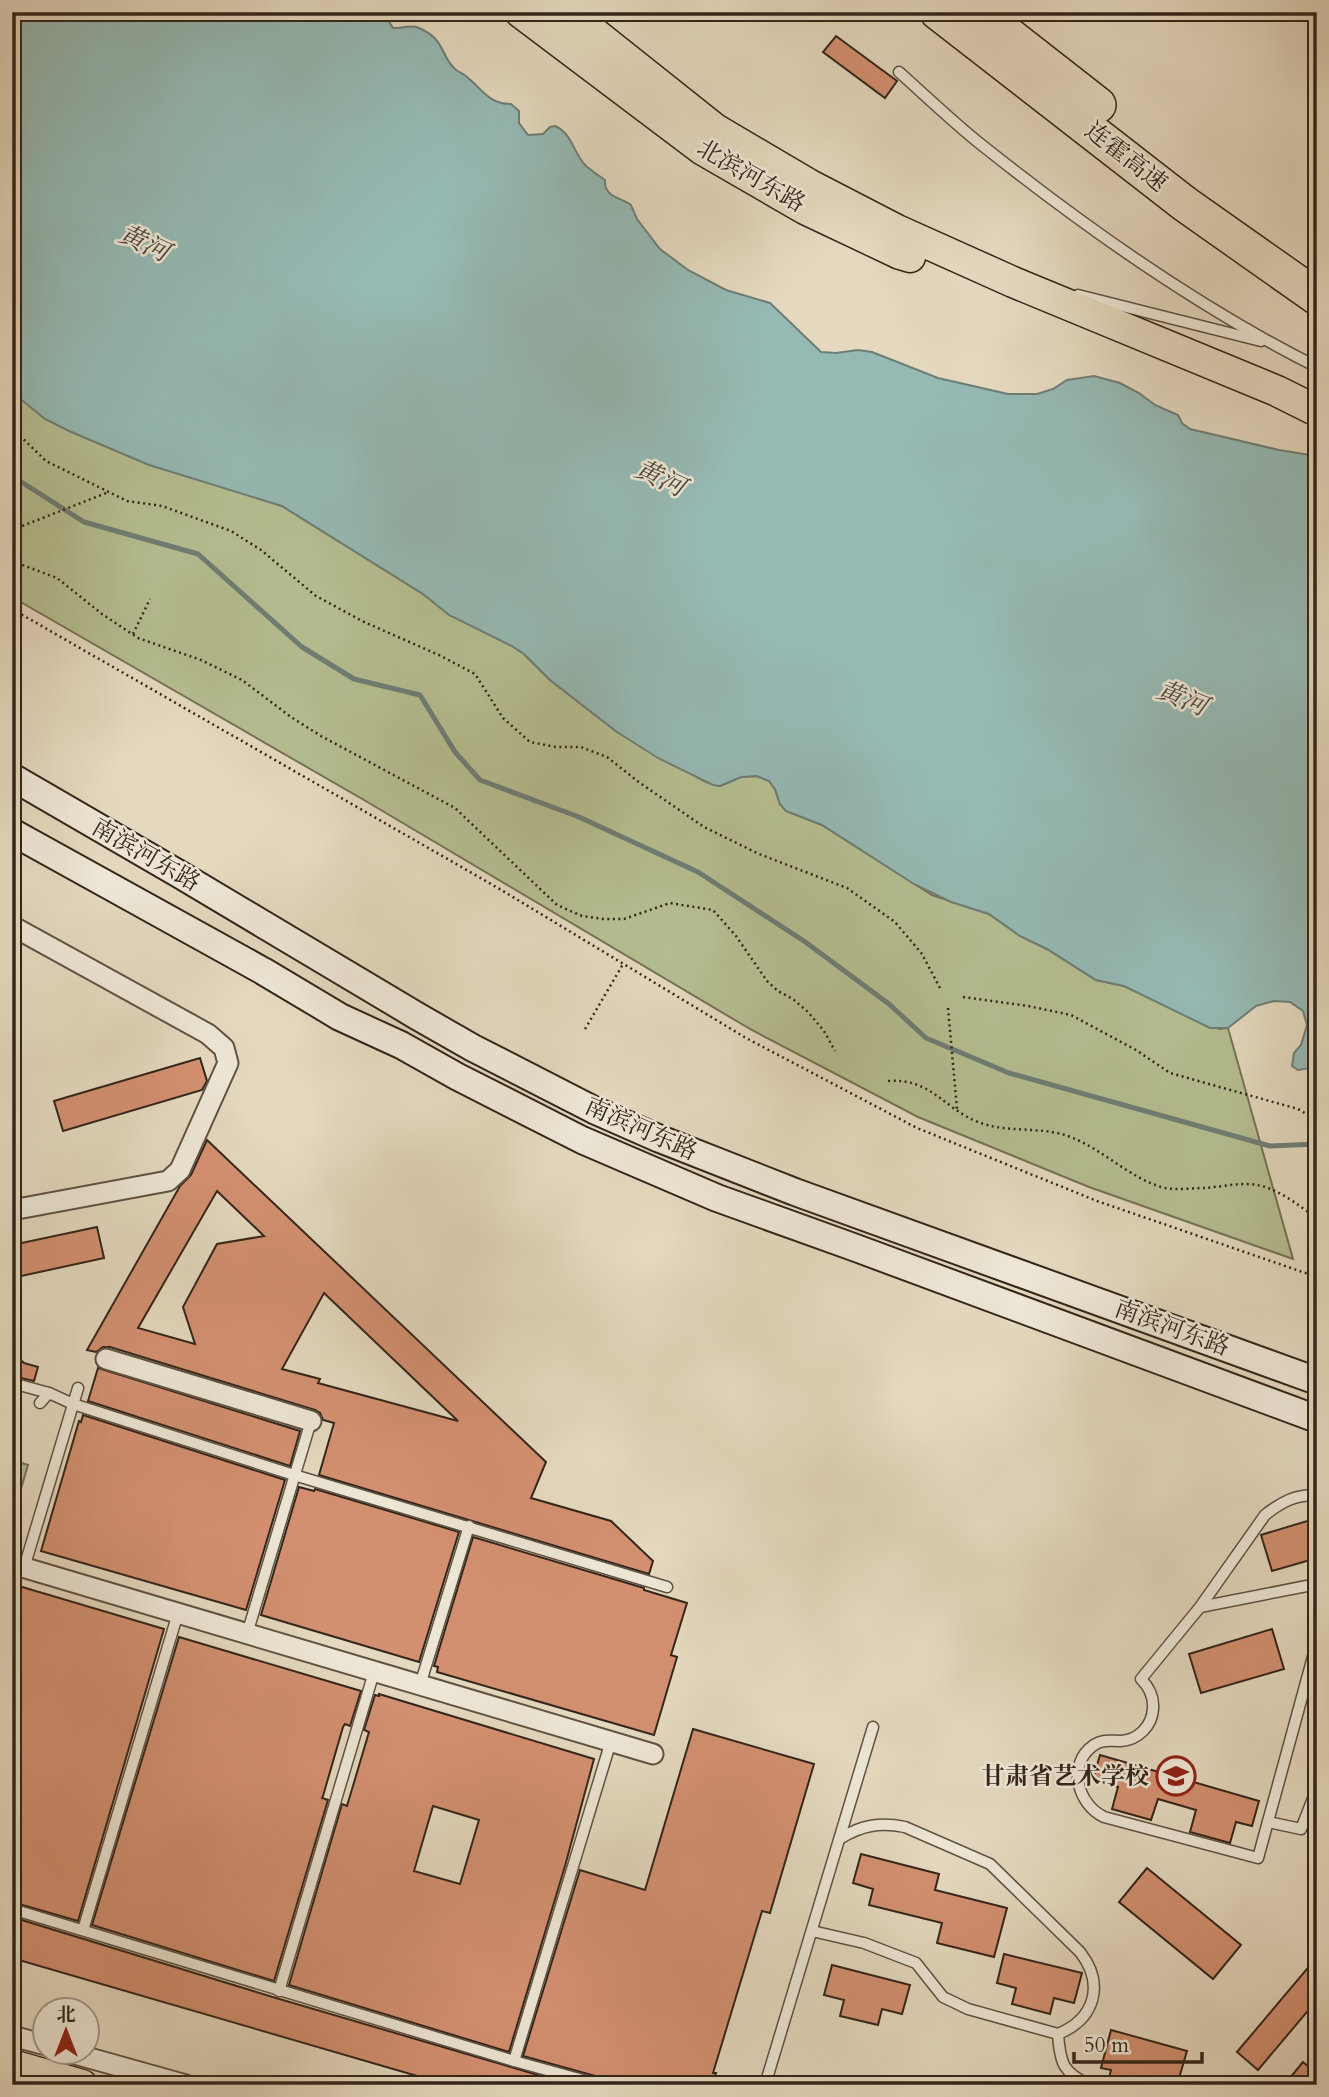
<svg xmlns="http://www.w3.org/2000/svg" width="1329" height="2097" font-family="Cardo,'Noto Serif SC',serif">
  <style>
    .green { fill: #b5be91; stroke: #747256; stroke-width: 2 }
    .water { fill: #95b9b3; stroke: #6e7e76; stroke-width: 2 }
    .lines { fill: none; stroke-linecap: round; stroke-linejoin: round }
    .stream { stroke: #6e7e76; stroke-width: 5 }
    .building { fill: #d39071; stroke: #33251a; stroke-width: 2; fill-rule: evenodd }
    .service-casing { stroke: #5f5243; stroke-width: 13 }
    .minor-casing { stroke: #5f5243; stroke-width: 23 }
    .secondary-casing { stroke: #33251a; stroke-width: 30 }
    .primary-casing { stroke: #33251a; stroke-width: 33 }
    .motorway-casing { stroke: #33251a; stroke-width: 38 }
    .path { stroke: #33251a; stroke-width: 2.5; stroke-dasharray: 2 3.5; stroke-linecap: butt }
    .service { stroke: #ede6d5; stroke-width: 10 }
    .minor { stroke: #ede6d5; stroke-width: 19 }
    .secondary { stroke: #ede6d5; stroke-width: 26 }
    .primary { stroke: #e4d8be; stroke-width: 30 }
    .motorway { stroke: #e4d8be; stroke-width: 35 }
    .labels { text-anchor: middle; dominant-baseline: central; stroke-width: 5; stroke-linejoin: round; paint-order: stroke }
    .street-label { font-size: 24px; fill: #33251a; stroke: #ede6d5 }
    .poi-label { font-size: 24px; font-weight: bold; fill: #33251a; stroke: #ede6d5; text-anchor: end }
    .water-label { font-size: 26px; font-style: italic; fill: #4c4a40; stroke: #ede6d5 }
  </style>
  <rect width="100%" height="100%" fill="#e4d8be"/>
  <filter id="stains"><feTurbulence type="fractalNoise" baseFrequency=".00286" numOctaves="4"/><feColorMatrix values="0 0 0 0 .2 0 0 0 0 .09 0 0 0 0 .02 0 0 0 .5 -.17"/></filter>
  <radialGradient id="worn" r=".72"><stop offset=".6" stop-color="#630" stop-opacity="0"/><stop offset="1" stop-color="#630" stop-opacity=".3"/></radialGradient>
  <g class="green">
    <path d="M12,392L225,487L282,506L423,594L450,615L512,646L524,654L550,680L617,732L706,782L720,786L741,777L757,776L769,781L775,789L780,804L786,811L822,825L932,895L989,914L1020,936L1047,949L1096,980L1124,986L1219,1029L1228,1028L1293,1259L1089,1187L918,1117L750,1029L364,800L12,597Z"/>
    <path d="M12,1460L28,1465L12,1519Z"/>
  </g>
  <path class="water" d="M12,12H383L393,28C402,29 410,24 419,28C445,39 440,54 454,68C457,72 463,73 467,77C483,90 489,104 511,104L519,111V123L528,135L543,134L550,127L555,126C573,134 573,153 586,166C592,171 599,176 605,180C604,198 621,197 631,205L637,219L660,249L688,270L726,290L770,303L821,352L836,353L858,350L872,352L938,378L1008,394H1037L1053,389L1067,380L1094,376L1120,383L1139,393L1155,405L1178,415L1182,423L1190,429L1279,450L1317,456V1067L1298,1070L1292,1066L1294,1053L1301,1045L1307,1025L1303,1011L1290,1002L1274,1001L1256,1006L1228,1028H1210L1124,986L1096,980L1047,949L1020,936L989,914L951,902L914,884L822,825L786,811L780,804L775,789L769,781L757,776L741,777L720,786L713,785L658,758L617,732L550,680L524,654L512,646L449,615L423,594L282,506L149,465L69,431L45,419L12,392Z"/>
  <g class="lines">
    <path class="stream" d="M12,476L84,522L198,554L302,647L354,679L420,695L455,752L480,780L579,817L698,872L804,941L889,1004L926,1038L1009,1073L1270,1146L1317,1144"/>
  </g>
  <g class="building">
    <path d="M836,36L897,81L885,98L823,52Z"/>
    <path d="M200,1058L207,1081L202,1090L63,1131L54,1101Z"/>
    <path d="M207,1140L546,1462L531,1498L611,1521L653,1561L649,1574L319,1475L334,1423L323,1420L320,1413L315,1410L110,1347H103L96,1352L87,1350L180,1186L191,1175ZM217,1191L264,1236L217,1244L183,1307L195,1344L138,1328ZM324,1293L458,1421L318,1383L320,1379L282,1369Z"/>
    <path d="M97,1227L104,1258L12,1278V1245Z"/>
    <path d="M12,1352L24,1363L38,1367L34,1381L12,1376Z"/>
    <path d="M98,1368L300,1431L290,1466L88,1401Z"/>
    <path d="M83,1415L285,1480L246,1610L41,1551L79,1421L81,1422Z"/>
    <path d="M299,1487L314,1491L315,1489L459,1532L419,1662L261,1615Z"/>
    <path d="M1317,1518V1558L1272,1571L1261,1535Z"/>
    <path d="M473,1537L644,1588V1590L687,1603L671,1655L677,1657L654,1735L437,1672L438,1667L434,1666Z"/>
    <path d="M12,1584L164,1629L78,1921L12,1902Z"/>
    <path d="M1272,1629L1284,1669L1201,1693L1189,1654Z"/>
    <path d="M179,1637L361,1691L350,1726L345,1724L343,1727L323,1796L322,1798L328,1800L274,1981L92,1925Z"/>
    <path d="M379,1694L594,1759L565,1866L509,2052L289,1985L342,1804L347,1806L369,1732L364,1730L375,1695L379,1696ZM433,1806L479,1820L460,1884L414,1871Z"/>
    <path d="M693,1729L814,1764L770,1913L762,1911L713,2073H716L712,2085H608L603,2078L523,2056L580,1870L645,1890Z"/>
    <path d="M1100,1755L1259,1801L1252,1826L1236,1822L1230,1843L1190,1832L1196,1810L1158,1799L1151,1820L1112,1809L1118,1787L1093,1779Z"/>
    <path d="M861,1854L939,1874L935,1890L1007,1908L994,1957L937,1943L942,1923L869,1905L873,1889L853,1883Z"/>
    <path d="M1147,1868L1241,1945L1213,1979L1119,1902Z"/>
    <path d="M12,1917L276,1998L572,2085H448L12,1958Z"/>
    <path d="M1004,1954L1082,1973L1074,2003L1054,1998L1050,2014L1012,2004L1016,1988L997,1983Z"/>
    <path d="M1317,1957V2000L1258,2070L1237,2052Z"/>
    <path d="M832,1965L910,1985L902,2014L882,2009L878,2025L840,2016L844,2000L824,1995Z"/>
    <path d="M1111,2030L1187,2051L1177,2085H1119L1108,2082L1111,2070L1101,2068Z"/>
    <path d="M1303,2062L1317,2074V2085H1284Z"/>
  </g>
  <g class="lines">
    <g class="service-casing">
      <g id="service">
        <path d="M899,72C927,97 954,123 983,146C1086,228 1199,308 1317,367"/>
        <path d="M1078,295L1261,341"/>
        <path d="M12,1383L49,1393"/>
        <path d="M40,1403L49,1393L73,1404L294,1475L667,1587"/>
        <path d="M1317,1496C1297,1493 1280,1503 1265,1515L1200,1607L1141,1679C1150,1688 1154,1697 1153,1709C1152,1726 1138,1740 1121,1741C1111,1741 1103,1739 1094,1745C1066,1764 1078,1805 1104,1817L1258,1858L1317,1642"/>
        <path d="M24,1568L78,1388"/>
        <path d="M1200,1607L1317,1584"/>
        <path d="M247,1634L311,1421"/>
        <path d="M420,1685L469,1526"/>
        <path d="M1268,1822L1301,1829L1317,1788"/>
        <path d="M12,1909L514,2061L601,2085"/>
        <path d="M83,1930L178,1613"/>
        <path d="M812,1931L864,1943L916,1963L943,1997L968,2009L1058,2034C1095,2019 1105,1984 1080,1952L990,1864L905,1827C881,1822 862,1825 841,1838"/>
        <path d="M279,1991L374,1672"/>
        <path d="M1058,2034C1060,2063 1063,2073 1090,2085"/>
        <path d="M514,2061L611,1741"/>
        <path d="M765,2085L873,1727"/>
      </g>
    </g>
    <g class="minor-casing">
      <g id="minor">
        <path d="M12,926L208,1034L224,1048L228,1063L180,1170L168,1181L12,1210"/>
        <path d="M106,1359L311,1421"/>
        <path d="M12,1564L653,1754"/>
        <path d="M12,2036L46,2045"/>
        <path d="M68,2052L186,2085"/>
      </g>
    </g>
    <g class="secondary-casing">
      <g id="secondary">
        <path d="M12,777L179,874L417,1016L473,1048L594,1110L660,1139L795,1192L1317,1381"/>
        <path d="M12,832L263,971L340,1017L401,1045L458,1077L582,1140L717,1198L856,1248L1317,1419"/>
      </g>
    </g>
    <g class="primary-casing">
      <g id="primary">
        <path d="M520,12L703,150L805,209L900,254L910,257"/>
        <path d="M568,12L715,129L810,185L897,230L1013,282L1277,391L1317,411"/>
        <path d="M12,2065L82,2085"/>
      </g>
    </g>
    <g class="motorway-casing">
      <g id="motorway">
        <path d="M938,12L1185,204L1317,297"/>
        <path d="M979,12L1098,105"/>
      </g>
    </g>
    <g class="path">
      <path d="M12,428L46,461L127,501L162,506L231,531L261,550L316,596L364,622L439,655L475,674L503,718L530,742L556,747H581L607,757L640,783L704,827L759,854L847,888L895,922L922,954L940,988"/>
      <path d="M12,530L109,492"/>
      <path d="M12,561L57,578L102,614L138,638L201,660L242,680L291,717L321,736L455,808L557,905L582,916L603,919H624L670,903L713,910L736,936L767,981L778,991L793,999L808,1012L824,1031L835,1051"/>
      <path d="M12,609L498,888L746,1038L917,1128L1097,1201L1317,1277"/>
      <path d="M133,634L150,599"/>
      <path d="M963,997L1028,1006L1071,1015L1136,1050L1170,1073L1298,1109L1317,1120"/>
      <path d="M948,1008L957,1109"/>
      <path d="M585,1029L623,964"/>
      <path d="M888,1081C931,1078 943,1108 978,1122C1008,1134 1043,1125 1073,1138C1103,1150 1129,1177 1161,1187C1175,1191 1190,1188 1204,1188C1221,1187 1240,1182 1257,1185C1279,1189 1300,1206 1317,1219"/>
    </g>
    <use href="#service" class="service"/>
    <use href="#minor" class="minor"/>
    <use href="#secondary" class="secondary"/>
    <use href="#primary" class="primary"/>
    <use href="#motorway" class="motorway"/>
  </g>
  <defs>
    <g id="school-ring" transform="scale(2.0125)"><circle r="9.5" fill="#ede6d5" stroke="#8f2418" stroke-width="1.5"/><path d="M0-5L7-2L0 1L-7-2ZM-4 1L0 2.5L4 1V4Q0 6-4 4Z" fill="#8f2418"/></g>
  </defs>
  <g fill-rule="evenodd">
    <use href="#school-ring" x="1176" y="1776"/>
  </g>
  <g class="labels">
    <g class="street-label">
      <text transform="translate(1126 157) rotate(38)">连霍高速</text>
      <text transform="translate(751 176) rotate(30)">北滨河东路</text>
      <text transform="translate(146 855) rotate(30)">南滨河东路</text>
      <text transform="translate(641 1129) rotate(24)">南滨河东路</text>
      <text transform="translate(1172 1328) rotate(20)">南滨河东路</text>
    </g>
    <g class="poi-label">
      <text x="1149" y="1776">甘肃省艺术学校</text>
    </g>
    <g class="water-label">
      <text transform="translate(144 243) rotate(25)">黄河</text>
      <text transform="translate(660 478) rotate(25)">黄河</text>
      <text transform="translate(1182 698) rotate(22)">黄河</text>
    </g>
  </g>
  <rect width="1329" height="2097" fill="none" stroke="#e4d8be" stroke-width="42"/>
  <rect x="14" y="14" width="1301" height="2069" fill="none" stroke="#33251a" stroke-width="3.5"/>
  <rect x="21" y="21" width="1287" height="2055" fill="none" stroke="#33251a" stroke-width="2"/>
  <g transform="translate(66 2031)"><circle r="33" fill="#ede6d5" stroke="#a3998a" stroke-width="2"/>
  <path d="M0-5L12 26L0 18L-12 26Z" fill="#8f2418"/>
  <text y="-10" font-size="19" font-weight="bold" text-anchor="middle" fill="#33251a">北</text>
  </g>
  <path d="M1074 2052v10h128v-10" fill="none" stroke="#33251a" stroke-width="3.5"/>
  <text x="1084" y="2052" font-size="21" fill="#33251a" stroke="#ede6d5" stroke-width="5" paint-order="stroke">50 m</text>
  <rect width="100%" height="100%" filter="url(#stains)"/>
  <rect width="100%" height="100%" fill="url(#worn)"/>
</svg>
